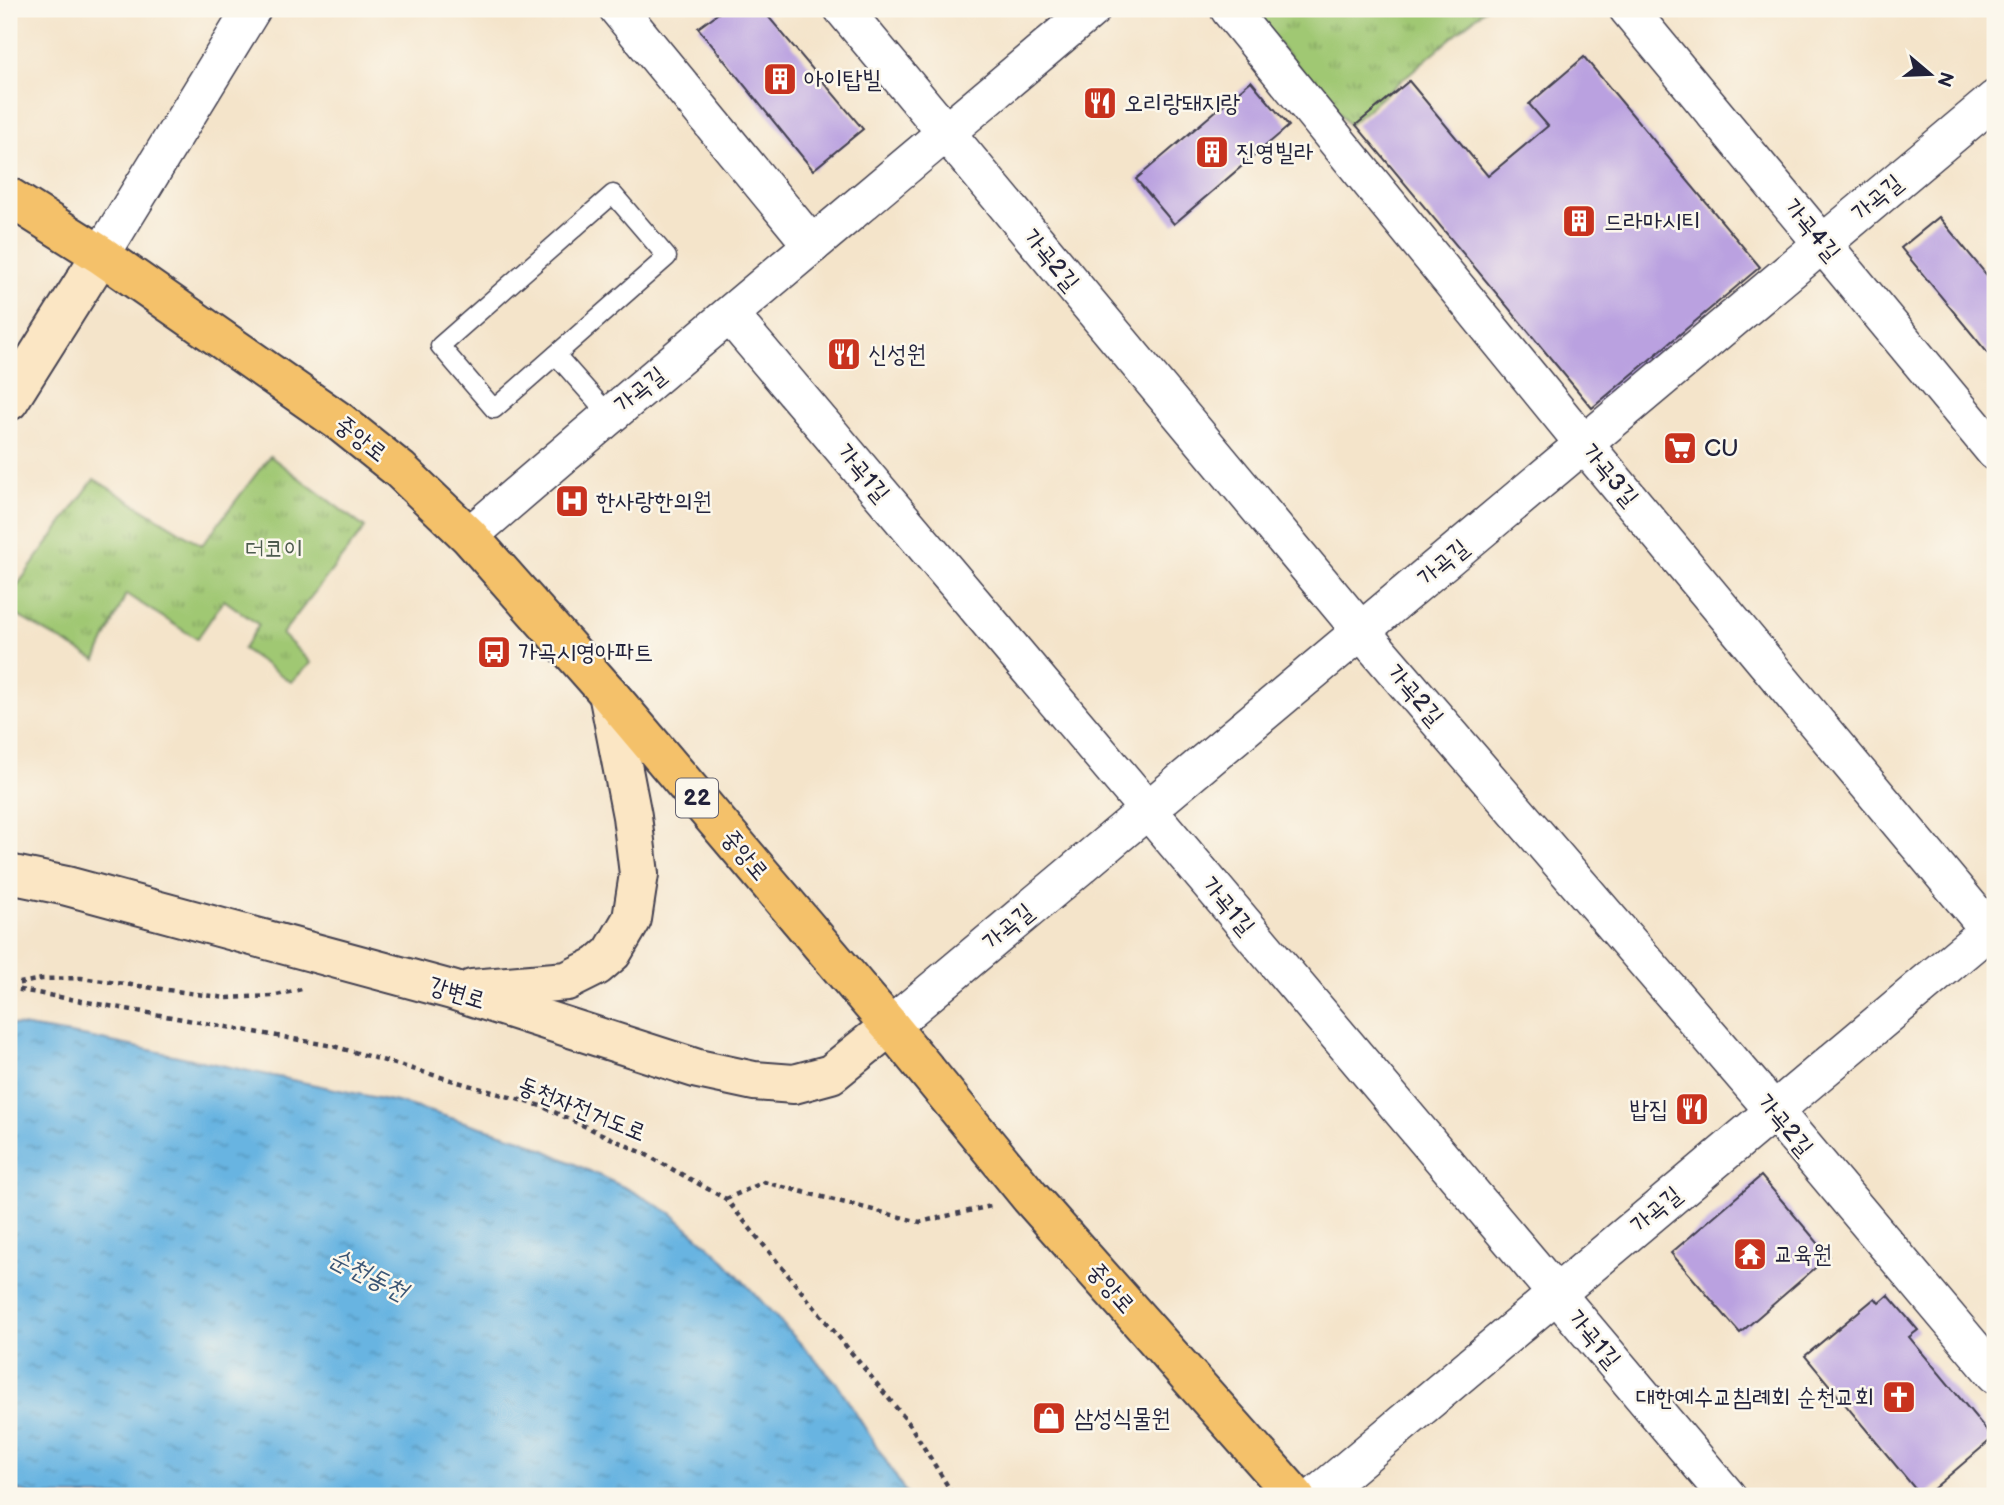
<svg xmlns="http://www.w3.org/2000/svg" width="2004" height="1505" font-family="'Balsamiq Sans','Poor Story',sans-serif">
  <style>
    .park { fill: url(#park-tufts); stroke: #617557; stroke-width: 2 }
    .water { fill: url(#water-ripples); stroke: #446b8e; stroke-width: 2 }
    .building { fill: #baa1e0 }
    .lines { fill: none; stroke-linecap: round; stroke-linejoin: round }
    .lane-casing { stroke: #423f50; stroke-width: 21 }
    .street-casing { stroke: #423f50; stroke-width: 40 }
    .secondary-casing { stroke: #423f50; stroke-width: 42 }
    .primary-casing { stroke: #423f50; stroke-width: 42 }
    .path { stroke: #423f50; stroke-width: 4.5; stroke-dasharray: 5 5; stroke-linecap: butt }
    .lane { stroke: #fff; stroke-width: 18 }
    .street { stroke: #fff; stroke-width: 37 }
    .secondary { stroke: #fbe6c4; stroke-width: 38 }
    .primary { stroke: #f4c16b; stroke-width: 38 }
    .labels { text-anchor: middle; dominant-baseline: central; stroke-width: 5; stroke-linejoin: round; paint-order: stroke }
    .shield { fill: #fbf7ec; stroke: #636270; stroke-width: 2 }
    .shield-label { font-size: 23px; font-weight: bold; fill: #22223b }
    .poi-label { font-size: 24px; fill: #22223b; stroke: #fbf7ec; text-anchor: start }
    .street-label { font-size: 24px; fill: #22223b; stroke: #fbf7ec }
    .park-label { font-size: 24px; fill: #4e5c4f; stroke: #fbf7ec }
    .water-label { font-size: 26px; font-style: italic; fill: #3a5575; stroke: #fbf7ec }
  </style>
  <defs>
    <pattern id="park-tufts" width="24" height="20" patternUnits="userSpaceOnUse" patternTransform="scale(1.75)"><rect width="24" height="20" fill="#a0c873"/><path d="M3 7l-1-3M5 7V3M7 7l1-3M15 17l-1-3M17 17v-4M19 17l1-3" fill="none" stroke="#82a260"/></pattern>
    <pattern id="water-ripples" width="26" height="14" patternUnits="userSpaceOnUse" patternTransform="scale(1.75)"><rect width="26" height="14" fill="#67b4e1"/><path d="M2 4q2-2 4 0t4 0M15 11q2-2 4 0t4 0" fill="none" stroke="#5492b8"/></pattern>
  </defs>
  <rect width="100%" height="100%" fill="#fbf7ec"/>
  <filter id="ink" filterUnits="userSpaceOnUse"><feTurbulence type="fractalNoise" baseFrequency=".0143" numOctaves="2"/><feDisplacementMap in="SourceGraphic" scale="14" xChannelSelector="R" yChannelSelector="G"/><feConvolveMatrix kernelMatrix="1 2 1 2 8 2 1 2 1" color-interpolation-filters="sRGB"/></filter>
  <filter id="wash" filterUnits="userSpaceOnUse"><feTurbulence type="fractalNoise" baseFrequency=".00686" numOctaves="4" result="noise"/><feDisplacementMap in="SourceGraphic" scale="28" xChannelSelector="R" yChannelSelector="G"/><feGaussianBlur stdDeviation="1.57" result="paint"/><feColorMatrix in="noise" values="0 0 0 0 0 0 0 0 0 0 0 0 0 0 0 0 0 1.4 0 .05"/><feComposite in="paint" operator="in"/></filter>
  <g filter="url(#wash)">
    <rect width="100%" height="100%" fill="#f4e4ca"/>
    <g class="park">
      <path d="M1248,9H1485L1349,125Z"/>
      <path d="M270,456L365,528L282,634L311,663L291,682L243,649L259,625L224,600L197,639L126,594L96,660L9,611V597L94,479L202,545Z"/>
    </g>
    <path class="water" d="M9,1024L88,1037L401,1103L521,1139L630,1190L671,1213L718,1254L836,1382L908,1496H37L9,1488Z"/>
    <g id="blocks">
      <g class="building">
        <path d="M724,9H762L863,129L813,170L698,28Z"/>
        <path d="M1584,57L1760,267L1592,408L1356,125L1409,81L1488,176L1548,126L1529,104Z"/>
        <path d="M1251,81L1289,126L1174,224L1136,179Z"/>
        <path d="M1939,217L1995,285V362L1901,248Z"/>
        <path d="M1761,1176L1829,1256L1740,1333L1671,1253Z"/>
        <path d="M1888,1295L1918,1330L1909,1337L1993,1438L1925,1496H1921L1805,1356L1875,1298L1879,1303Z"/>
      </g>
    </g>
  </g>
  <g filter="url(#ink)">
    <use href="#blocks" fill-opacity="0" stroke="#423f50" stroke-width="2"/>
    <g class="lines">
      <g class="lane-casing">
        <g id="lane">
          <path d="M613,194L667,257L494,409L440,346Z"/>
          <path d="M556,355L609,415"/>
        </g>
      </g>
      <g class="street-casing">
        <g id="street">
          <path d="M618,9L812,245"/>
          <path d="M843,9L1361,631L1774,1111L1995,1374"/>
          <path d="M1229,9L1584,444L1995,937"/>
          <path d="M1628,9L1995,452"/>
          <path d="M101,255L252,9"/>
          <path d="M730,315L1727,1496"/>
          <path d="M469,536C675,358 885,185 1092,9"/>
          <path d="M890,1026L1995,99"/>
          <path d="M1316,1496L1995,925"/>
        </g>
      </g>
      <g class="secondary-casing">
        <g id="secondary">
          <path d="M9,401L101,255"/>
          <path d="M9,874L67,886L452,990L698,1069L754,1081L794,1084L831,1074L890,1026"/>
          <path d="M472,989L567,981L597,966L612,953L632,919L639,874L632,816L608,693"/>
        </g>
      </g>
      <g class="primary-casing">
        <path id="primary" d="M9,197L101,255L340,422L400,470L469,536L608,693L890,1026L1030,1197L1295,1496"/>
      </g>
      <g class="path">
        <path d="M9,985L42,979L81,978L226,998L272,996L302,989"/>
        <path d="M9,988L333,1046L541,1106L645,1154L726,1199L908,1422L954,1496"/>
        <path d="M726,1199L764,1182L920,1222L991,1206"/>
      </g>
      <use href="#lane" class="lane"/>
      <use href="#street" class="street"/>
      <use href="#secondary" class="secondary"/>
      <use href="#primary" class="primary"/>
    </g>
  </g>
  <defs>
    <g id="building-square" transform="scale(1.75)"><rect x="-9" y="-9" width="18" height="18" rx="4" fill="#c8321e" stroke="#fbf7ec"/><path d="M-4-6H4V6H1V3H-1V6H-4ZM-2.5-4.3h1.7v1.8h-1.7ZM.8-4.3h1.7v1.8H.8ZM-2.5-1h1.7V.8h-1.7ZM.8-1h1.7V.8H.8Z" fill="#fff"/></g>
    <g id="restaurant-square" transform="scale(1.75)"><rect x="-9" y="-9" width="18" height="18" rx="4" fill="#c8321e" stroke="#fbf7ec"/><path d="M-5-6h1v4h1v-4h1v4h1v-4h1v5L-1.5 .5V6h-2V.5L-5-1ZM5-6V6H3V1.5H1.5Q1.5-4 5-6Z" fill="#fff"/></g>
    <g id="supermarket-square" transform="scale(1.75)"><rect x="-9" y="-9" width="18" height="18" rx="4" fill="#c8321e" stroke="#fbf7ec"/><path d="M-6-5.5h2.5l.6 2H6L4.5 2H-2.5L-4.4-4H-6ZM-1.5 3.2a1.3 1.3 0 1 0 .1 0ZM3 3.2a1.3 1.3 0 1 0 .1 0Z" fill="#fff"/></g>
    <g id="hospital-square" transform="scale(1.75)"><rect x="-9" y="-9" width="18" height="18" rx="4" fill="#c8321e" stroke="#fbf7ec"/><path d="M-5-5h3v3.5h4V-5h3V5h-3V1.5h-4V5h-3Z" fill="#fff"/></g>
    <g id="bus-square" transform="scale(1.75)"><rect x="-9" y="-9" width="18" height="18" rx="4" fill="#c8321e" stroke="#fbf7ec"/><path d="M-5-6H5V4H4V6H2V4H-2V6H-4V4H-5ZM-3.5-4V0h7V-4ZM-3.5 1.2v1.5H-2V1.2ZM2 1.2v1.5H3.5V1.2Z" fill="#fff"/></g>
    <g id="temple-square" transform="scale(1.75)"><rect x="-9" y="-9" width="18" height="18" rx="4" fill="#c8321e" stroke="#fbf7ec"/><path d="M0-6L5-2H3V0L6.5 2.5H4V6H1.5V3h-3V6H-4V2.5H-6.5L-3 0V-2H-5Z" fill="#fff"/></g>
    <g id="church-square" transform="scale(1.75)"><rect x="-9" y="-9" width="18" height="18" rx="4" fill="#c8321e" stroke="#fbf7ec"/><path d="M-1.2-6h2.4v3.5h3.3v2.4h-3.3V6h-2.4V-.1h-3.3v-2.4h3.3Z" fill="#fff"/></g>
    <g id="shop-square" transform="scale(1.75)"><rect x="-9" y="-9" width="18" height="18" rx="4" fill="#c8321e" stroke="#fbf7ec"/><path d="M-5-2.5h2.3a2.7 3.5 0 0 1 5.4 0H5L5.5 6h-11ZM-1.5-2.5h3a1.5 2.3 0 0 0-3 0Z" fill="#fff"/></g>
  </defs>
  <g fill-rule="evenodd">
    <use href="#building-square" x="780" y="79"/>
    <use href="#restaurant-square" x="1100" y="103"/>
    <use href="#building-square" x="1212" y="152"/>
    <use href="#building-square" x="1579" y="221"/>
    <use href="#restaurant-square" x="844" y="354"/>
    <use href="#supermarket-square" x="1680" y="448"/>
    <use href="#hospital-square" x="572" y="501"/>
    <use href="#bus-square" x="494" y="652"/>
    <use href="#restaurant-square" x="1692" y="1109"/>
    <use href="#temple-square" x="1750" y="1254"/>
    <use href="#church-square" x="1899" y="1397"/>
    <use href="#shop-square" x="1049" y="1418"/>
  </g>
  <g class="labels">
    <rect class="shield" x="676" y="778.5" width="42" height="39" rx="5"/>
    <g class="shield-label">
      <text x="697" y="798">22</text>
    </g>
    <g class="poi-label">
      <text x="804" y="79">아이탑빌</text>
      <text x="1124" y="103">오리랑돼지랑</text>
      <text x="1236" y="152">진영빌라</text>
      <text x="1604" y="221">드라마시티</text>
      <text x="868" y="354">신성원</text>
      <text x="1704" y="448">CU</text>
      <text x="596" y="501">한사랑한의원</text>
      <text x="518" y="652">가곡시영아파트</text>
      <text x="1668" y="1109" text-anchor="end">밥집</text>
      <text x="1774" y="1254">교육원</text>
      <text x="1874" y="1397" text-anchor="end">대한예수교침례회 순천교회</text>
      <text x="1074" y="1418">삼성식물원</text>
    </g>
    <g class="street-label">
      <text transform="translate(1877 198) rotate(-40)">가곡길</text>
      <text transform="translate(1812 230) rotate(50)">가곡4길</text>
      <text transform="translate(1051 260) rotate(50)">가곡2길</text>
      <text transform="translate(640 390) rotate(-39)">가곡길</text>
      <text transform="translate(361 439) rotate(38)">중앙로</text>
      <text transform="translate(863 473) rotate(50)">가곡1길</text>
      <text transform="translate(1610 475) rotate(50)">가곡3길</text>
      <text transform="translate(1443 563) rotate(-40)">가곡길</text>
      <text transform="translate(1415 695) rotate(49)">가곡2길</text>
      <text transform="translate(745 855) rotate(50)">중앙로</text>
      <text transform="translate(1228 906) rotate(50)">가곡1길</text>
      <text transform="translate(1008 927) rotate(-40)">가곡길</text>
      <text transform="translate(457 993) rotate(17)">강변로</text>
      <text transform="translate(582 1109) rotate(22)">동천자전거도로</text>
      <text transform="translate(1785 1125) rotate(50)">가곡2길</text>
      <text transform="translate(1656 1210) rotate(-40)">가곡길</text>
      <text transform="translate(1111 1288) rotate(49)">중앙로</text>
      <text transform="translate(1594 1339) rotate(50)">가곡1길</text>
    </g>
    <g class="park-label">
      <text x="274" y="549">더코이</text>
    </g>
    <g class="water-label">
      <text transform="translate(368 1275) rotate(27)">순천동천</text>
    </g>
  </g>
  <rect width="2004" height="1505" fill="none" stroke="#fbf7ec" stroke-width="35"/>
  <g transform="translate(1930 74) rotate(109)" stroke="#fbf7ec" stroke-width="5" paint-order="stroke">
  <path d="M0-5L12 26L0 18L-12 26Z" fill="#22223b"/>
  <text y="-10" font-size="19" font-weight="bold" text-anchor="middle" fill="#22223b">N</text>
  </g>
</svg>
